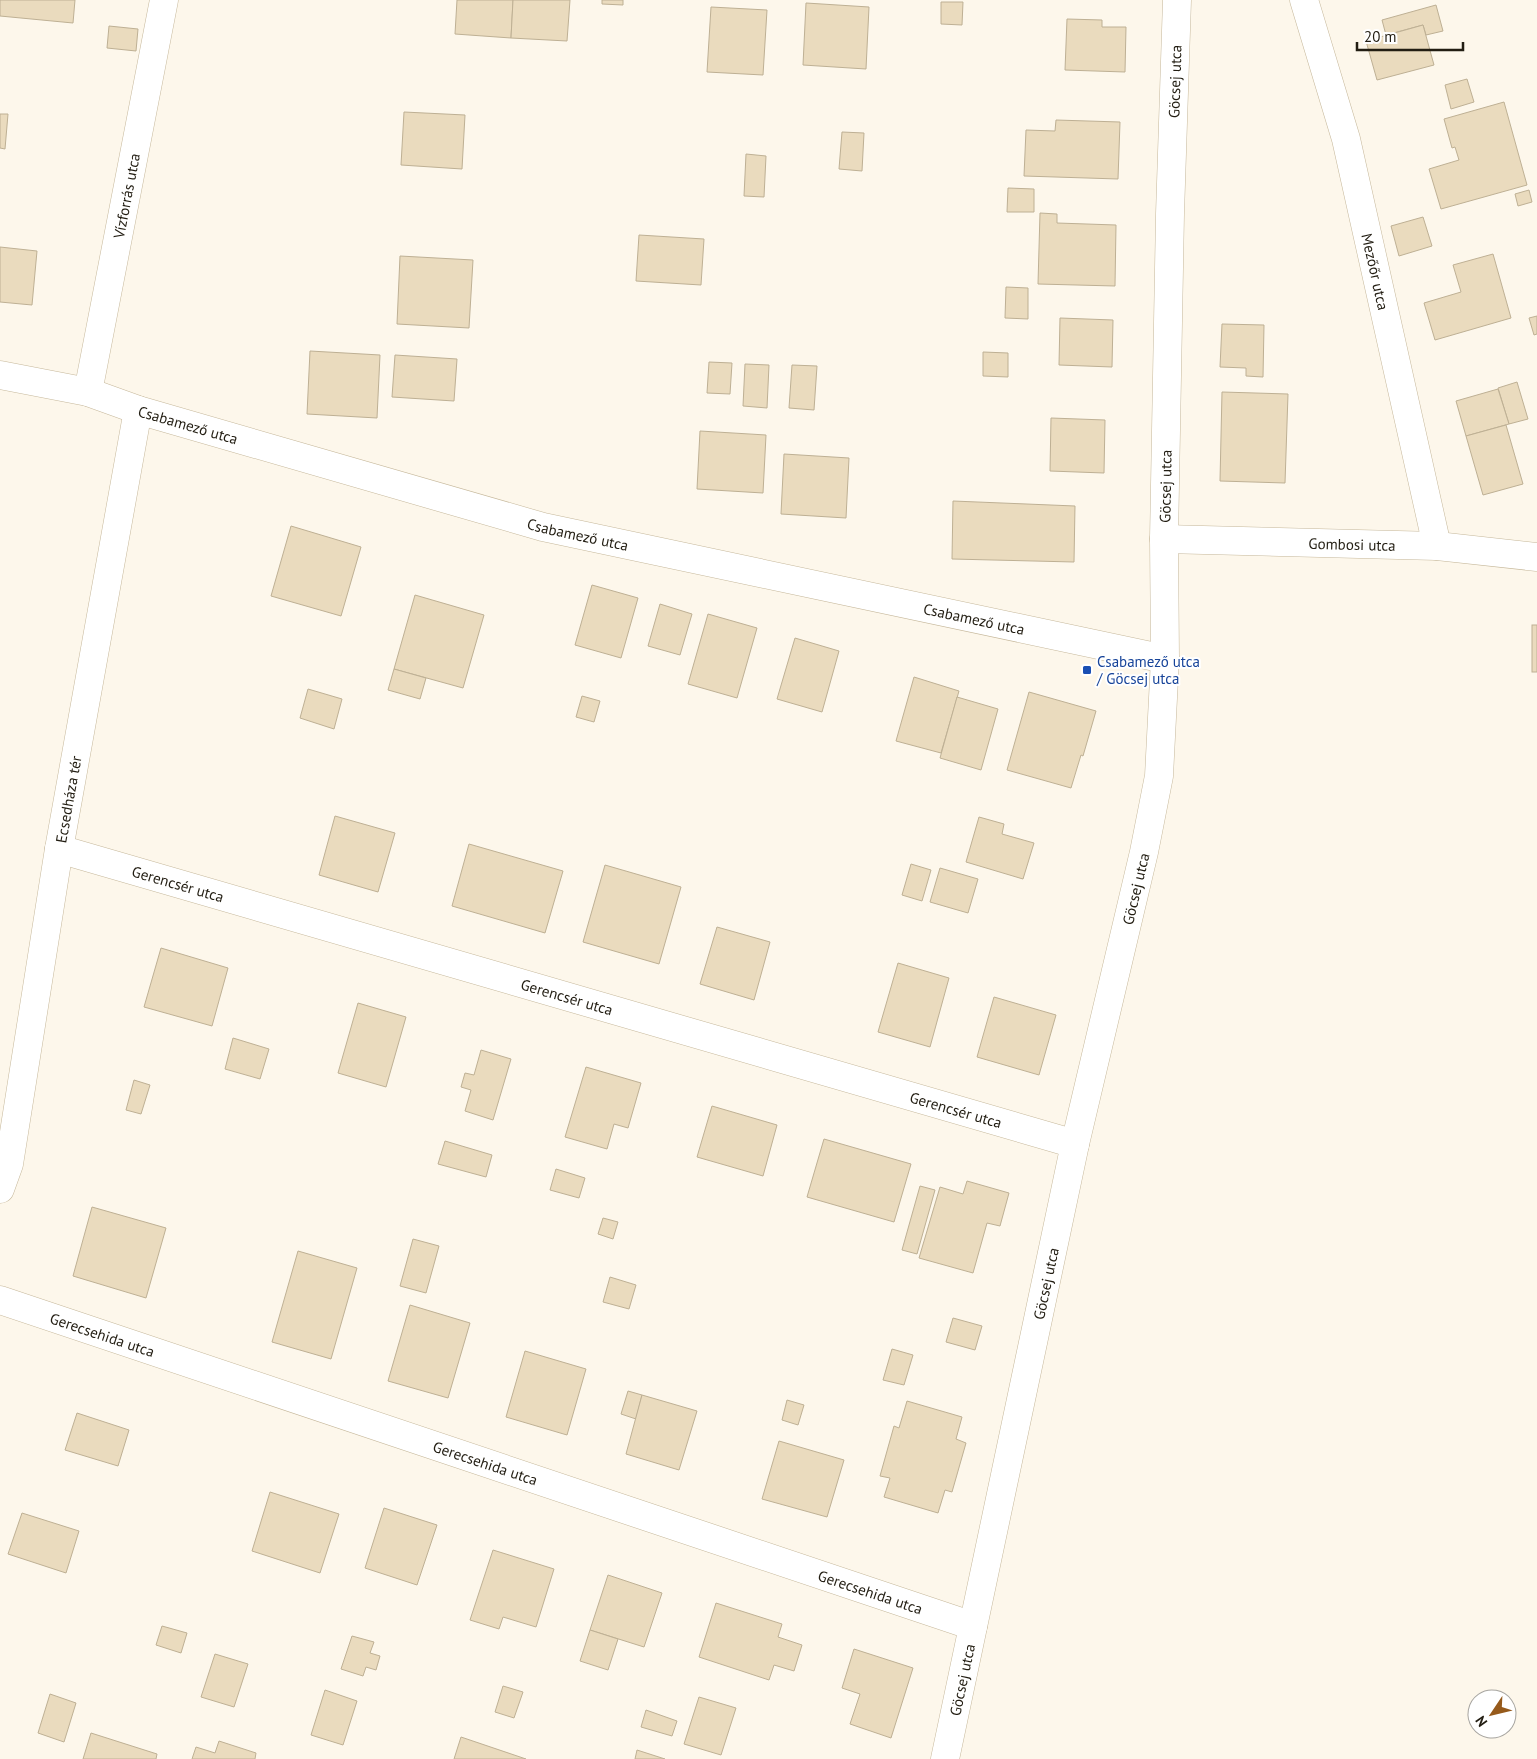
<svg xmlns="http://www.w3.org/2000/svg" width="1537" height="1759" font-family="'PT Sans',sans-serif">
  <style>
    .building { fill: #eadbbe; stroke: #beb094 }
    .lines { fill: none; stroke-linecap: round; stroke-linejoin: round }
    .minor-casing { stroke: #c6b89b; stroke-width: 29 }
    .minor { stroke: #fff; stroke-width: 28 }
    .transit-dot { fill: #1a4fb4; stroke: #fff; stroke-width: 2 }
    .labels { text-anchor: middle; dominant-baseline: central; stroke-width: 4; stroke-linejoin: round; paint-order: stroke }
    .street-label { font-size: 15px; fill: #221d12; stroke: #fff }
    .transit-label { font-size: 15px; fill: #164399; stroke: #fff; text-anchor: start }
  </style>
  <rect width="100%" height="100%" fill="#fdf7eb"/>
  <g class="building">
    <path d="M0,0H75L73,23L0,16Z"/>
    <path d="M457,0H513L511,38L455,34Z"/>
    <path d="M513,0H570L567,41L511,38Z"/>
    <path d="M602,0H623V5L602,4Z"/>
    <path d="M941,2H963L962,25L941,24Z"/>
    <path d="M806,3L869,7L866,69L803,65Z"/>
    <path d="M1436,5L1443,31L1426,35L1423,25L1386,35L1382,20Z"/>
    <path d="M711,7L767,10L763,75L707,72Z"/>
    <path d="M1067,19L1102,20V27H1126L1125,72L1065,70Z"/>
    <path d="M1423,25L1434,65L1377,80L1366,41Z"/>
    <path d="M109,26L138,29L136,51L107,48Z"/>
    <path d="M1467,79L1474,102L1451,109L1445,85Z"/>
    <path d="M1504,102L1527,185L1441,209L1429,169L1459,160L1455,147L1452,148L1444,119Z"/>
    <path d="M404,112L465,115L462,169L401,165Z"/>
    <path d="M0,114H8L5,149L0,148Z"/>
    <path d="M1056,120L1120,122L1118,179L1024,176L1026,130L1055,131Z"/>
    <path d="M842,132L864,133L862,171L839,169Z"/>
    <path d="M746,154L766,156L764,197L744,196Z"/>
    <path d="M1008,188L1034,189V212H1007Z"/>
    <path d="M1529,190L1532,202L1518,206L1515,194Z"/>
    <path d="M1040,213L1057,214V223L1116,225L1115,286L1038,284Z"/>
    <path d="M1423,217L1432,246L1399,256L1391,226Z"/>
    <path d="M639,235L704,239L701,285L636,281Z"/>
    <path d="M0,247L37,251L32,305L0,302Z"/>
    <path d="M1493,254L1511,318L1435,340L1424,303L1461,292L1453,265Z"/>
    <path d="M400,256L473,260L469,328L397,324Z"/>
    <path d="M1006,287L1028,288V319L1005,318Z"/>
    <path d="M1537,316V334L1534,335L1529,318Z"/>
    <path d="M1060,318L1113,320L1112,367L1059,365Z"/>
    <path d="M1222,324L1264,325L1263,377L1246,376V368L1220,367Z"/>
    <path d="M310,351L380,355L377,418L307,414Z"/>
    <path d="M983,352L1008,353V377L983,376Z"/>
    <path d="M395,355L457,359L454,401L392,397Z"/>
    <path d="M709,362L732,363L730,394L707,393Z"/>
    <path d="M745,364L769,365L767,408L743,406Z"/>
    <path d="M792,365L817,366L814,410L789,408Z"/>
    <path d="M1517,382L1528,419L1509,424L1498,388Z"/>
    <path d="M1498,389L1509,424L1466,436L1456,401Z"/>
    <path d="M1222,392L1288,394L1285,483L1220,481Z"/>
    <path d="M1051,418L1105,420L1104,473L1050,471Z"/>
    <path d="M1506,425L1523,484L1483,495L1466,436Z"/>
    <path d="M700,431L766,435L763,493L697,489Z"/>
    <path d="M784,454L849,458L846,518L781,514Z"/>
    <path d="M953,501L1075,506L1074,562L952,559Z"/>
    <path d="M291,526L361,547L341,616L271,596Z"/>
    <path d="M592,585L638,598L621,658L575,645Z"/>
    <path d="M415,595L484,615L463,688L394,669Z"/>
    <path d="M660,604L692,614L680,655L648,646Z"/>
    <path d="M708,614L757,628L737,698L688,684Z"/>
    <rect x="1532" y="625" width="5" height="47"/>
    <path d="M795,638L839,651L822,712L777,699Z"/>
    <path d="M394,669L426,678L420,699L388,690Z"/>
    <path d="M914,677L959,691L941,753L896,741Z"/>
    <path d="M308,689L342,699L334,729L300,718Z"/>
    <path d="M1029,692L1096,711L1083,756L1081,755L1071,788L1007,770Z"/>
    <path d="M582,696L600,701L594,722L576,717Z"/>
    <path d="M957,697L998,709L981,770L940,758Z"/>
    <path d="M335,816L395,833L378,892L319,875Z"/>
    <path d="M979,817L1004,824L1002,834L1034,843L1023,879L966,862Z"/>
    <path d="M469,844L563,871L545,933L452,906Z"/>
    <path d="M911,864L931,870L922,901L902,895Z"/>
    <path d="M605,865L681,887L659,964L583,942Z"/>
    <path d="M940,868L978,879L968,913L930,902Z"/>
    <path d="M717,927L770,942L754,1000L700,984Z"/>
    <path d="M161,948L228,968L212,1026L144,1007Z"/>
    <path d="M898,963L949,978L930,1047L878,1032Z"/>
    <path d="M994,997L1056,1015L1039,1075L977,1057Z"/>
    <path d="M358,1003L406,1017L386,1087L338,1073Z"/>
    <path d="M233,1038L269,1049L260,1079L225,1069Z"/>
    <path d="M481,1050L511,1059L493,1120L465,1111L471,1090L461,1087L465,1073L474,1075Z"/>
    <path d="M586,1067L641,1083L628,1128L614,1124L607,1149L565,1137Z"/>
    <path d="M134,1080L150,1085L141,1114L126,1110Z"/>
    <path d="M712,1106L777,1125L763,1176L697,1157Z"/>
    <path d="M824,1139L911,1164L894,1222L807,1197Z"/>
    <path d="M445,1141L492,1155L486,1177L438,1164Z"/>
    <path d="M556,1169L585,1178L579,1198L550,1190Z"/>
    <path d="M967,1181L1009,1193L1000,1226L987,1223L973,1273L919,1258L940,1187L963,1194Z"/>
    <path d="M920,1186L935,1190L917,1254L902,1250Z"/>
    <path d="M92,1207L166,1228L146,1298L73,1276Z"/>
    <path d="M603,1218L618,1222L613,1239L598,1234Z"/>
    <path d="M413,1239L439,1246L426,1293L400,1286Z"/>
    <path d="M298,1251L357,1268L331,1359L272,1342Z"/>
    <path d="M610,1277L636,1285L629,1309L603,1302Z"/>
    <path d="M410,1305L470,1323L448,1398L388,1381Z"/>
    <path d="M953,1318L982,1326L975,1350L946,1342Z"/>
    <path d="M892,1349L913,1355L904,1385L883,1380Z"/>
    <path d="M525,1351L586,1369L567,1435L506,1417Z"/>
    <path d="M628,1391L642,1395L636,1419L621,1414Z"/>
    <path d="M642,1395L697,1411L679,1470L626,1454Z"/>
    <path d="M787,1400L804,1405L798,1425L782,1420Z"/>
    <path d="M907,1401L962,1417L956,1439L966,1443L952,1492L945,1490L938,1513L884,1497L890,1478L880,1476L894,1426L899,1428Z"/>
    <path d="M77,1413L129,1430L118,1466L65,1450Z"/>
    <path d="M779,1441L844,1460L827,1517L762,1499Z"/>
    <path d="M270,1492L339,1514L320,1573L252,1551Z"/>
    <path d="M384,1508L437,1525L417,1585L365,1568Z"/>
    <path d="M22,1513L79,1531L66,1573L8,1554Z"/>
    <path d="M493,1550L554,1569L536,1627L503,1617L499,1629L470,1620Z"/>
    <path d="M608,1575L662,1593L644,1647L590,1630Z"/>
    <path d="M716,1603L782,1624L778,1637L802,1645L794,1671L774,1665L769,1680L699,1657Z"/>
    <path d="M162,1626L187,1633L181,1653L156,1645Z"/>
    <path d="M590,1630L618,1639L608,1670L580,1661Z"/>
    <path d="M352,1636L374,1642L370,1653L380,1656L376,1670L366,1667L363,1676L341,1669Z"/>
    <path d="M854,1649L913,1668L891,1738L850,1724L860,1694L842,1688Z"/>
    <path d="M215,1654L248,1664L234,1707L201,1697Z"/>
    <path d="M503,1686L523,1692L514,1718L495,1712Z"/>
    <path d="M325,1690L357,1701L343,1745L311,1735Z"/>
    <path d="M50,1694L76,1703L64,1742L38,1733Z"/>
    <path d="M699,1697L736,1708L721,1755L684,1744Z"/>
    <path d="M646,1710L677,1721L672,1736L641,1727Z"/>
    <path d="M91,1733L157,1754L156,1759H83Z"/>
    <path d="M461,1737L526,1759H454Z"/>
    <path d="M219,1741L256,1753L255,1759H192L196,1747L215,1753Z"/>
    <path d="M637,1750L665,1759H635Z"/>
  </g>
  <g class="lines">
    <g class="minor-casing">
      <g id="minor">
        <path id="s1" d="M1304,0L1346,139L1437,546"/>
        <path id="s2" d="M0,375L88,392L138,410L543,527L1165,659"/>
        <path id="s3" d="M88,392L164,0"/>
        <path id="s4" d="M1164,539L1437,546L1537,557"/>
        <path id="s5" d="M59,849L1075,1144"/>
        <path id="s6" d="M0,1189L9,1164L59,849L138,410"/>
        <path id="s7" d="M0,1300L973,1626"/>
        <path id="s8" d="M945,1759L1075,1144L1144,852L1159,776L1165,659L1164,539L1170,214L1177,0"/>
      </g>
    </g>
    <use href="#minor" class="minor"/>
  </g>
  <rect class="transit-dot" x="1082" y="665" width="10" height="10" rx="2.5"/>
  <g class="labels">
    <g class="street-label">
      <text stroke="none"><textPath href="#s8" startOffset="1701">Göcsej utca</textPath></text>
      <text stroke="none"><textPath href="#s3" startOffset="200">Vízforrás utca</textPath></text>
      <text stroke="none"><textPath href="#s1" startOffset="281">Mezőőr utca</textPath></text>
      <text stroke="none"><textPath href="#s2" startOffset="195">Csabamező utca</textPath></text>
      <text stroke="none"><textPath href="#s8" startOffset="1296">Göcsej utca</textPath></text>
      <text stroke="none"><textPath href="#s2" startOffset="600">Csabamező utca</textPath></text>
      <text stroke="none"><textPath href="#s4" startOffset="188">Gombosi utca</textPath></text>
      <text stroke="none"><textPath href="#s2" startOffset="1005">Csabamező utca</textPath></text>
      <text stroke="none"><textPath href="#s6" startOffset="396">Ecsedháza tér</textPath></text>
      <text stroke="none"><textPath href="#s5" startOffset="124">Gerencsér utca</textPath></text>
      <text stroke="none"><textPath href="#s8" startOffset="891">Göcsej utca</textPath></text>
      <text stroke="none"><textPath href="#s5" startOffset="529">Gerencsér utca</textPath></text>
      <text stroke="none"><textPath href="#s5" startOffset="934">Gerencsér utca</textPath></text>
      <text stroke="none"><textPath href="#s8" startOffset="486">Göcsej utca</textPath></text>
      <text stroke="none"><textPath href="#s7" startOffset="108">Gerecsehida utca</textPath></text>
      <text stroke="none"><textPath href="#s7" startOffset="512">Gerecsehida utca</textPath></text>
      <text stroke="none"><textPath href="#s7" startOffset="918">Gerecsehida utca</textPath></text>
      <text stroke="none"><textPath href="#s8" startOffset="81">Göcsej utca</textPath></text>
    </g>
    <g class="transit-label">
      <text x="1097" y="661">Csabamező utca<tspan x="1097" dy="17">/ Göcsej utca</tspan></text>
    </g>
  </g>
  <g transform="translate(1492 1714) rotate(235)"><circle r="24" fill="#ffffff" stroke="#a7a5a0"/>
  <path d="M0-4L9 19L0 12L-9 19Z" fill="#965a1b"/>
  <text y="-8" font-size="14" font-weight="bold" text-anchor="middle" fill="#221d12">N</text>
  </g>
  <path d="M1357 42v8h106v-8" fill="none" stroke="#221d12" stroke-width="2.5"/>
  <text x="1364" y="42" font-size="15" fill="#221d12" stroke="#ffffff" stroke-width="4" paint-order="stroke">20 m</text>
</svg>
